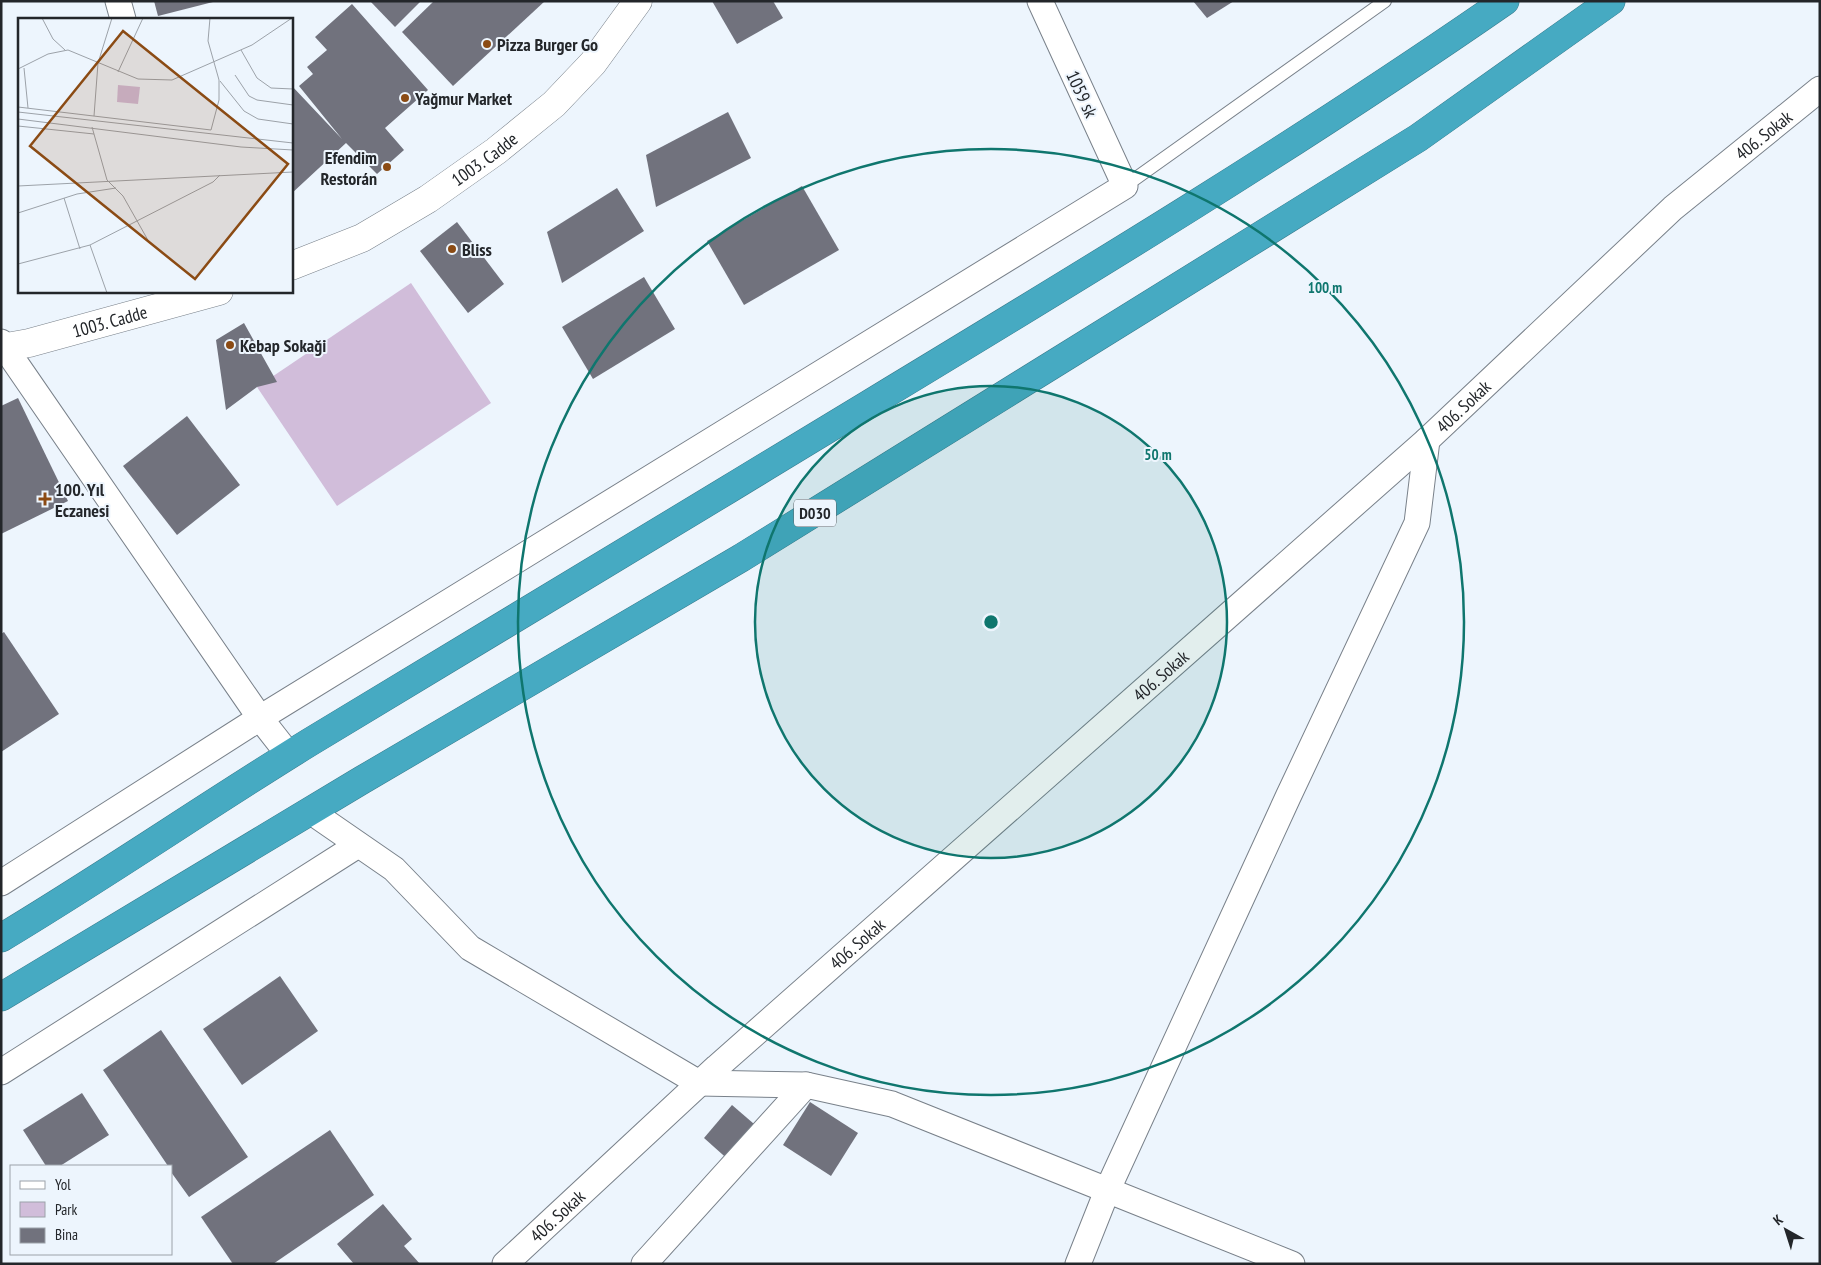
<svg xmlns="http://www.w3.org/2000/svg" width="1821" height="1265" font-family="'PT Sans Narrow',sans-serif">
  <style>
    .green { fill: #d1bdda }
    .building { fill: #71727d }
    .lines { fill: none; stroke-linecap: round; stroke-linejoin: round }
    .lane-casing { stroke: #79818a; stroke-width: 14 }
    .street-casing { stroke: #79818a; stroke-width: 27 }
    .secondary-casing { stroke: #79818a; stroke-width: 29 }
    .highway-casing { stroke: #3a7c8d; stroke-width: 29 }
    .lane { stroke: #fff; stroke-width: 12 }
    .street { stroke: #fff; stroke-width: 25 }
    .secondary { stroke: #fff; stroke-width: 28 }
    .highway { stroke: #46aac2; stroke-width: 28 }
    .ring { fill: none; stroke: #0f766e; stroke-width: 2.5 }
    .poi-dot { fill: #8b4b14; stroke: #edf5fd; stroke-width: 2 }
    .labels { text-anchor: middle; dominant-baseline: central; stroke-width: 4; stroke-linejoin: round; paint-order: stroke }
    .shield { fill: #edf5fd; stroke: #606469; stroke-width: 1 }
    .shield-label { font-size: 16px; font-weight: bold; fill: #23262a }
    .poi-label { font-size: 18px; font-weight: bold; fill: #23262a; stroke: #edf5fd; text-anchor: start }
    .street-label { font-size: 18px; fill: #23262a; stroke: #edf5fd }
    .inset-road { fill: none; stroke: #9ca2a9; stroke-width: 1 }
    .view { fill: #8b4b14; fill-opacity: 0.15; stroke: #8b4b14; stroke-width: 2.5 }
    .inset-edge { fill: none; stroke: #23262a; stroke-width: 2.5 }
    .centre { fill: #0f766e; stroke: #edf5fd; stroke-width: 2.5 }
    .ring-label { font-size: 15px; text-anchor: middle; font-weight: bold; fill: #0f766e; stroke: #edf5fd; stroke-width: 4; stroke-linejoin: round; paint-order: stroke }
  </style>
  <rect width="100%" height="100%" fill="#edf5fd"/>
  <path class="green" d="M411,283L491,403L337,506L257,387Z"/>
  <g class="building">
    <path d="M154,1H213V2L158,16Z"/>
    <path d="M370,1H421L395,27Z"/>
    <path d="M434,1H545L453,86L402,32Z"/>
    <path d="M712,1H773L783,18L737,44Z"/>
    <path d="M1193,1H1234L1207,18Z"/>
    <path d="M352,4L428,90L385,128L404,150L377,174L346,143L291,194V85L342,139L299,86L313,74L307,67L327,50L315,37Z"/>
    <path d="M728,112L751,158L656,207L646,155Z"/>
    <path d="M802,186L839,250L744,305L707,241Z"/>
    <path d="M617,188L644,231L562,283L547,232Z"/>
    <path d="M457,222L504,284L468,313L420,251Z"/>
    <path d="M644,277L675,329L593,379L562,327Z"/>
    <path d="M244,323L277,382L257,387L226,410L216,340Z"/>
    <path d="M18,398L68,501L1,534V406Z"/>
    <path d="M187,416L240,485L177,535L123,466Z"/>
    <path d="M4,632L59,714L1,752V634Z"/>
    <path d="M280,976L318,1031L242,1085L203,1029Z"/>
    <path d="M161,1030L248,1157L189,1197L171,1172V1166H168L103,1070Z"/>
    <path d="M82,1093L109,1135L60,1166H46L23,1130Z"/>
    <path d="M810,1102L858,1133L831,1176L783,1145Z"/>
    <path d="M732,1105L761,1130L732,1163L704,1138Z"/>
    <path d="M330,1130L374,1195L273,1264H233L201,1217Z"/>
    <path d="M383,1204L412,1239L404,1246L420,1264H354L337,1244Z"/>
  </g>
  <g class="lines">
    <g class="lane-casing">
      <path id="lane" d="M1125,186L1385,1"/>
    </g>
    <g class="street-casing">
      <g id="street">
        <path d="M118,1L123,19"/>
        <path d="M1,342L260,718L289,755"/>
        <path d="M310,811L394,869L470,948L699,1083L806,1085L892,1104L1292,1264"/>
        <path d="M1,883L260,718L1125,186L1040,1"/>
        <path d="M1,1072L358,845"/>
        <path id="s1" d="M505,1264L717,1067L1427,440L1673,208L1820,89"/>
        <path d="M644,1264L806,1085"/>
        <path d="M1078,1264L1107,1191L1288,797L1417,523L1427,440"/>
      </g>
    </g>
    <g class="secondary-casing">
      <g id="secondary">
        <path id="s2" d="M291,266L362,238L428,199L496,151L554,104L593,63L638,1"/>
        <path id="s3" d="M1,348L29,343L219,291"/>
      </g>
    </g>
    <g class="highway-casing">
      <g id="highway">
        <path d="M1,938C106,875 206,806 310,742C449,657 590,574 729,489C990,330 1254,175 1505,1"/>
        <path d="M1,997L362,780L741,558L1418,138L1611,1"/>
      </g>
    </g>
    <use href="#lane" class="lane"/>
    <use href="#street" class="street"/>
    <use href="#secondary" class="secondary"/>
    <use href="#highway" class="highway"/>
  </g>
  <circle cx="991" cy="622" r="236" fill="#0f766e" fill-opacity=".12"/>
  <g class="ring">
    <circle cx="991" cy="622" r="236"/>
    <circle cx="991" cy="622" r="473"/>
  </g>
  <g class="poi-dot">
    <circle cx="487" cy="44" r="5"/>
    <circle cx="405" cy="98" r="5"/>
    <circle cx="387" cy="167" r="5"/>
    <circle cx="452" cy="249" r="5"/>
    <circle cx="230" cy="345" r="5"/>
    <path d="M42.5 491.5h5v5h5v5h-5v5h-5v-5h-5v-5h5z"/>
  </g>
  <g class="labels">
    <rect class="shield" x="794" y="499.5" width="42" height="27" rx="4"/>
    <g class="shield-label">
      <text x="815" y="513">D030</text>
    </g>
    <g class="poi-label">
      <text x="497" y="44">Pizza Burger Go</text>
      <text x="415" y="98">Yağmur Market</text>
      <text x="377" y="157" text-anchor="end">Efendim<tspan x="377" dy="21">Restorán</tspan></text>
      <text x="462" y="249">Bliss</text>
      <text x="240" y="345">Kebap Sokaği</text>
      <text x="55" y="489">100. Yıl<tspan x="55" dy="21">Eczanesi</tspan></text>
    </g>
    <g class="street-label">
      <text transform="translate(1082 94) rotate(65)">1059 sk</text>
      <text stroke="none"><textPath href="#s1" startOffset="1691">406. Sokak</textPath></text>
      <text stroke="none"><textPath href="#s2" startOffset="222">1003. Cadde</textPath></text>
      <text stroke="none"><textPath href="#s3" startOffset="112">1003. Cadde</textPath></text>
      <text stroke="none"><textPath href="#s1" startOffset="1286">406. Sokak</textPath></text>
      <text stroke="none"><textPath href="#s1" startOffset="881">406. Sokak</textPath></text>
      <text stroke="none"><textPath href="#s1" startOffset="476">406. Sokak</textPath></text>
      <text stroke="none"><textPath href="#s1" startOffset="71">406. Sokak</textPath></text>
    </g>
  </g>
  <g transform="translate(18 18)">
    <rect width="275" height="275" fill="#edf5fd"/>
    <path d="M100,67L122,69L120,86L99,84Z" fill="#d1bdda"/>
    <path class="inset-road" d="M24,0L35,21L47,32M223,32L239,60L253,70L275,71M6,50L10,90M0,51L30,36L50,32L120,61L154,62L234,27L274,0M100,54L125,0M217,57L231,78L239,82L275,87M202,63L226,93L240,101L275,106M0,89L193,112L201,82V62L190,23L192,0M0,94L275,125M76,98L80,45L94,0M0,101L223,129L275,132M0,108L76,116M74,109L89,162L105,178L131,224M0,168L275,154M46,180L62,231M0,195L59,176L98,170M72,227L89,275M0,246L72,227L195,164L202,157"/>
    <path class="view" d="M105,13L270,146L177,261L12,128Z"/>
    <rect width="275" height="275" class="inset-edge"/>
  </g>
  <circle cx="991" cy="622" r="8" class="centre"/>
  <g class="ring-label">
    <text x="1325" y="293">100 m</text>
    <text x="1158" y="460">50 m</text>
  </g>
  <rect width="1821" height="1265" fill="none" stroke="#23262a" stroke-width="5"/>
  <rect x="10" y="1165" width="162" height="90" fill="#edf5fd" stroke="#9ca2a9"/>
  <rect x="20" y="1181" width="25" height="8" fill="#ffffff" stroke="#9ca2a9"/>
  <text x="55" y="1190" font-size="15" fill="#23262a">Yol</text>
  <rect x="20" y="1202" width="25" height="15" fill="#d1bdda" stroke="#9ca2a9"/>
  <text x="55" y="1215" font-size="15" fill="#23262a">Park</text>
  <rect x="20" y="1228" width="25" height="15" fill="#71727d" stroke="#9ca2a9"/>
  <text x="55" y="1240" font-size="15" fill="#23262a">Bina</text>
  <g transform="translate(1786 1230) rotate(321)" stroke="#edf5fd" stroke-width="4" paint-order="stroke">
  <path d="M0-4L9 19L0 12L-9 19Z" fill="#23262a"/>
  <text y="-8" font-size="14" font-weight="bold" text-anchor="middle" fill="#23262a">K</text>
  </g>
</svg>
